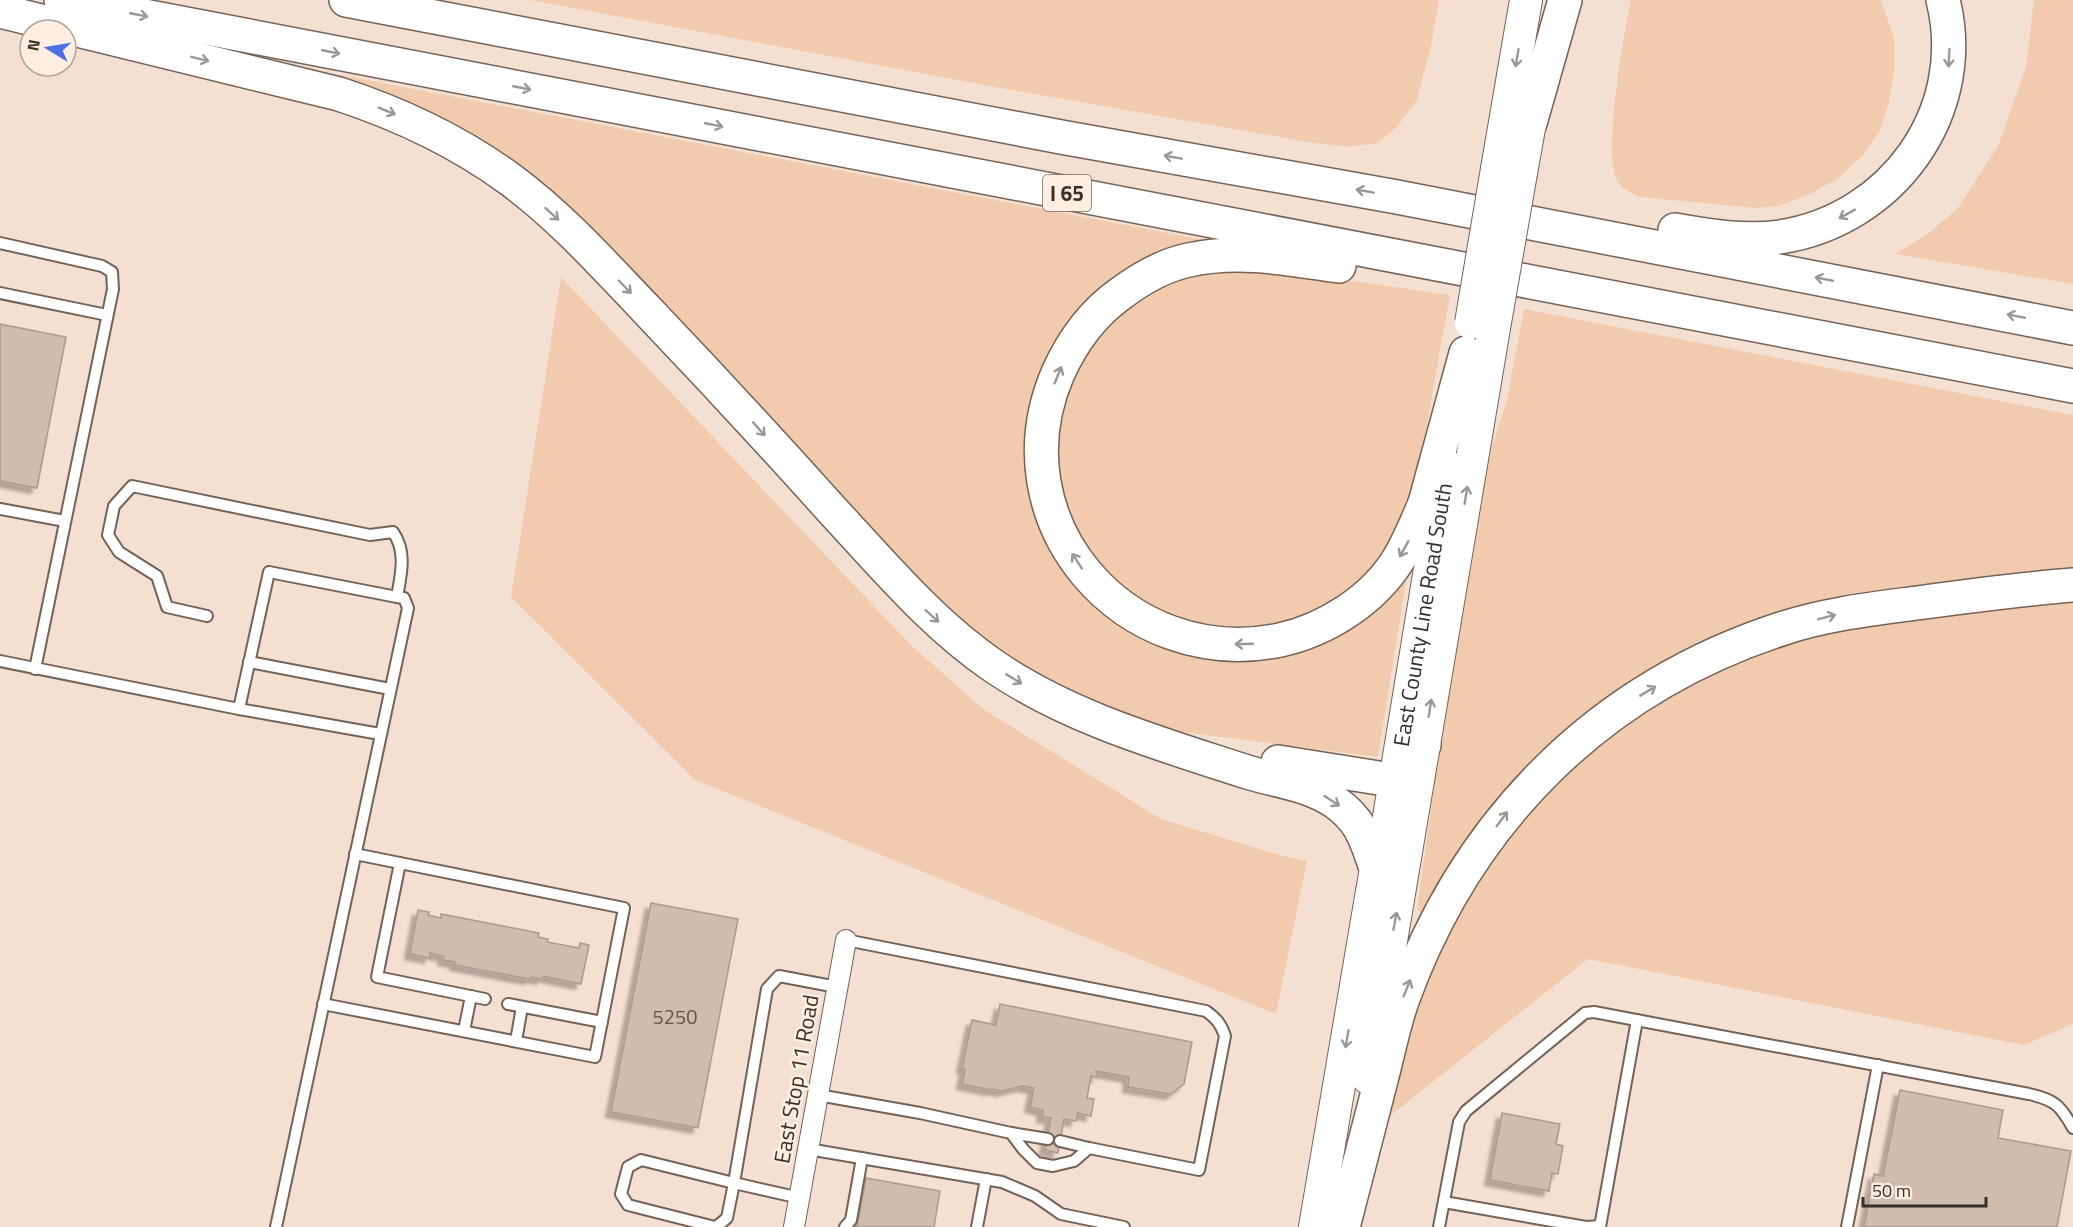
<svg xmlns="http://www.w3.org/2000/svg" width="2073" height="1227" font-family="'Titillium Web',sans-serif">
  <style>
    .green { fill: #f2cbaf }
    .building { fill: #cfbcae; stroke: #ab998b; stroke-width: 1.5; filter: url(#shadow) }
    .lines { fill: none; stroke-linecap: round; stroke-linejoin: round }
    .lane-casing { stroke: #746256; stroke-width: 14 }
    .street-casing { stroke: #746256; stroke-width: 22 }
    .primary-casing { stroke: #746256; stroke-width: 34 }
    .highway-casing { stroke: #746256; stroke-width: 36 }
    .lane { stroke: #fff; stroke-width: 10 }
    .street { stroke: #fff; stroke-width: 20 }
    .primary { stroke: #fff; stroke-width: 32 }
    .highway { stroke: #fff; stroke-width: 33 }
    .primary-bridge-casing { stroke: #746256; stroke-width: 34; stroke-linecap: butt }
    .primary-bridge { stroke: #fff; stroke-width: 32 }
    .oneway { stroke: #9b9894 }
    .labels { text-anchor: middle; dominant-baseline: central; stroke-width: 5; stroke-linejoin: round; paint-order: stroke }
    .number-label { font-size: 20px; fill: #5d534b }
    .shield { fill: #feeee2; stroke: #736961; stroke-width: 1.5 }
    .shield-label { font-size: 21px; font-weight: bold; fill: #37302a }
    .street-label { font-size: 22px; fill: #37302a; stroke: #feeee2 }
  </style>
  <defs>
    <filter id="shadow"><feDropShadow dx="-5.5" dy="5.5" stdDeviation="1.5" flood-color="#0004"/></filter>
  </defs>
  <rect width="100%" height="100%" fill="#f4e0d2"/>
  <g class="green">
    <path d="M530,0H1439L1431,46L1417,100L1397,127L1378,143L1348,147L1314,143L1006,89Z"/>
    <path d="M1631,0H1881L1894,38V70L1889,102L1880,131L1863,155L1840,177L1812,193L1779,206L1756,208L1640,197C1631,193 1622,189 1617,181C1602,153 1624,34 1631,0Z"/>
    <path d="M2034,0H2073V284L1895,254L1929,233L1958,208L1998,146L2026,67Z"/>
    <path d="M298,67L1220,243L1108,287L1032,460L1103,608L1267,655L1408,569L1378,757L1173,731L1069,696L998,653L953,616L579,221L298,70Z"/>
    <path d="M1235,266L1298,273L1450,295L1415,492L1397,538L1365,580L1321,610L1276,627L1211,630L1156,611L1114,583L1084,549L1063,507L1056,460L1057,416L1070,374L1100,328L1140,294L1187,273Z"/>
    <path d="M561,277L911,645L983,709L1161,819L1283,856L1307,861L1276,1014L695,780L511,597Z"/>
    <path d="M1524,309L2073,415V575L1656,672L1429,916L1417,910L1441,738L1487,463L1507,400Z"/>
    <path d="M2073,599V1024L2024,1045L1588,959L1387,1118L1419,989L1477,875L1576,758L1689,681L1823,630Z"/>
  </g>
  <g class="building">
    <path d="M0,324L66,337L37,488L0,481Z"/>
    <path d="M651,903L738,919L698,1128L611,1112Z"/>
    <path d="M418,910L429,912L428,915L441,918V914L539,933L538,937L548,939L547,942L579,948L580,943L589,945L581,984L543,976L542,979L532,977L529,979L455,965V962L443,960L444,956L430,953V958L410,954Z"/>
    <path d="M1000,1004L1192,1042L1184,1084L1171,1094L1128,1087L1129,1077L1096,1071L1098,1077L1091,1076L1087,1098L1094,1099L1091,1116L1078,1113L1076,1121L1064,1119L1058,1153L1045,1150L1051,1118L1042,1117L1043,1110L1030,1107L1034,1088L1022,1086L1002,1091L992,1089L991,1090L962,1084L965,1069L962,1068L972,1020L996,1025Z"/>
    <path d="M1900,1090L2003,1110L1998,1138L2071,1151L2057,1227H1864L1874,1174L1883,1176Z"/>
    <path d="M1502,1113L1560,1124L1556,1144L1563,1146L1558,1174L1552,1173L1549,1191L1490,1180Z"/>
    <path d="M866,1178L940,1191L934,1227H857Z"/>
  </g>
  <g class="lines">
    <g class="lane-casing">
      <g id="lane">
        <path d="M0,243L102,266L112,272L113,289L35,669"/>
        <path d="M0,293L107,315"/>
        <path d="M0,509L65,521"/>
        <path d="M207,616L167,607L157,576L119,552L108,535L114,506L132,486L370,535L393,532C407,552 401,574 397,597"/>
        <path d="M0,661L239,709"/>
        <path d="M249,662L390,689"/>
        <path d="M400,863L377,977L485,999"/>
        <path d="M323,1004L595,1057L624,908L355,854"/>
        <path d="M508,1004L602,1022"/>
        <path d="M464,1031L471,996"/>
        <path d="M516,1041L522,1007"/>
        <path d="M818,1095L920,1113L1011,1133L1023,1149L1037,1163L1053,1166L1074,1161L1089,1148L1199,1170L1225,1036C1221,1024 1216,1018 1206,1011L846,940"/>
        <path d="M1011,1133L1048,1139"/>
        <path d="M1060,1141L1089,1148"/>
        <path d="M808,1149L1002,1182L1035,1196L1061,1214L1124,1227"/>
        <path d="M800,1198L734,1183L767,989L779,976L837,987"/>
        <path d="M1444,1202L1586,1227L1600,1226"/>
        <path d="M276,1227L408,608L404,598L397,597L269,572L239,709L380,734"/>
        <path d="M715,1227L628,1205L621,1194L628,1167L641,1160L734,1183L727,1218L716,1227"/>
        <path d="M845,1227L851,1220L862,1158"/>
        <path d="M977,1227L986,1179"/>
        <path d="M1439,1227L1459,1122L1466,1111L1585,1013L1594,1012L2029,1094C2055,1100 2060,1105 2073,1128"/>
        <path d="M1600,1227L1637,1020"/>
        <path d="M1847,1227L1878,1065"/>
      </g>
    </g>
    <g class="street-casing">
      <path id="street" d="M794,1227L846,940"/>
    </g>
    <g class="primary-casing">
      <g id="primary">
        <path d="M1497,169L1526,0"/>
        <path d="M1521,173L1530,123"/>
        <path d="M1368,1078L1494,328"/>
        <path id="s1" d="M1315,1227L1376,868L1387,829L1447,466"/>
      </g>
    </g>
    <g class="highway-casing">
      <g id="highway">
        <path d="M61,0L2073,386"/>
        <path d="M346,0L1061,137L1397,197L2073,328"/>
        <path d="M0,11L339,94C400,114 458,141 511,180C561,217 603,264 646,309C709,375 771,442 832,510C884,566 932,624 995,667C1070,718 1161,744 1247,772C1276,781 1309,784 1335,802C1361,820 1366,839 1376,868"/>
        <path d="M1530,123L1565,0"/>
        <path d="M1675,230C1708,236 1746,242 1780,237C1892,220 1971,112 1943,0"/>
        <path d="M1339,266C1289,259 1240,249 1189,260C1164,265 1140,279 1120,294C1092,314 1072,342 1058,373C994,521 1125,672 1280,640C1326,630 1373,600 1398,560C1409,542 1417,522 1425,503L1466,353"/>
        <path d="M1278,762L1385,779C1403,773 1413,761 1424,745"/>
        <path d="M1343,1227C1356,1178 1368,1129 1381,1080C1388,1054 1393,1027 1402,1001C1467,820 1600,687 1784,628C1827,614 1872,609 1917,603C1969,596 2021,589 2073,585"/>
      </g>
    </g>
    <use href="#lane" class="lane"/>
    <use href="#street" class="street"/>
    <use href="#primary" class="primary"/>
    <use href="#highway" class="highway"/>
    <g class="primary-bridge-casing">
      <g id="primary-bridge">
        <path d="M1471,323L1497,169"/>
        <path d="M1494,328L1521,173"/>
      </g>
    </g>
    <use href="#primary-bridge" class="primary-bridge"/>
  </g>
  <defs><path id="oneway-shaft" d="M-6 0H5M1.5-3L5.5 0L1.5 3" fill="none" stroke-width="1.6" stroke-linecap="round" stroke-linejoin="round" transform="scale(1.5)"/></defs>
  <g class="oneway">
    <use href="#oneway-shaft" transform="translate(139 15) rotate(11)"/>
    <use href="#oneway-shaft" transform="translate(331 52) rotate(11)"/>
    <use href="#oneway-shaft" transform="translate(1517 58) rotate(100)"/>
    <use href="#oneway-shaft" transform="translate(1949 58) rotate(93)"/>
    <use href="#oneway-shaft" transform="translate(200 59) rotate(14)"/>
    <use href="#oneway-shaft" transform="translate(522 88) rotate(11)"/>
    <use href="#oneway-shaft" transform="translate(387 111) rotate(22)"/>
    <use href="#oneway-shaft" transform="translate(714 125) rotate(11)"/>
    <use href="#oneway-shaft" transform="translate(1173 157) rotate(-170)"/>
    <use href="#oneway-shaft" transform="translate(1365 191) rotate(-170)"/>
    <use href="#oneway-shaft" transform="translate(552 214) rotate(42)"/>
    <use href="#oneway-shaft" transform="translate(1847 214) rotate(151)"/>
    <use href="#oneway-shaft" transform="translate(1824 279) rotate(-169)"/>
    <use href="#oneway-shaft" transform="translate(625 287) rotate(46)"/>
    <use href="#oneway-shaft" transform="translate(2016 316) rotate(-169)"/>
    <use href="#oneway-shaft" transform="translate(1058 375) rotate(-68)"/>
    <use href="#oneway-shaft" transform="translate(759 429) rotate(48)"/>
    <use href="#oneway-shaft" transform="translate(1466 495) rotate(-81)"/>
    <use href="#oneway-shaft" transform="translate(1404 549) rotate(119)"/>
    <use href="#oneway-shaft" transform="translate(1077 561) rotate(-123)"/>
    <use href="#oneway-shaft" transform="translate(932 616) rotate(42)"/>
    <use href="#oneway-shaft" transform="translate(1827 617) rotate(-14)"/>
    <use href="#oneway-shaft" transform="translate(1244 644) rotate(178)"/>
    <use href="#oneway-shaft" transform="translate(1014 679) rotate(31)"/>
    <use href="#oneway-shaft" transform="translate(1648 691) rotate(-31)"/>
    <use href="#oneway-shaft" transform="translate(1430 708) rotate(-81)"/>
    <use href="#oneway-shaft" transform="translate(1332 801) rotate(33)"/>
    <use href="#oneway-shaft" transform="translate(1502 819) rotate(-53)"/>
    <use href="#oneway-shaft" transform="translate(1395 921) rotate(-80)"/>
    <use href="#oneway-shaft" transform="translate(1407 988) rotate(-68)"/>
    <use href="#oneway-shaft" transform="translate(1347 1039) rotate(100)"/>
  </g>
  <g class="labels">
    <g class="number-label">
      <text x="675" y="1016">5250</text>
    </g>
    <rect class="shield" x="1043" y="175" width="48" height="36" rx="4.5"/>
    <g class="shield-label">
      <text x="1067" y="193">I 65</text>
    </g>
    <g class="street-label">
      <text stroke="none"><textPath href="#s1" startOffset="622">East County Line Road South</textPath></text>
      <text transform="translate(796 1079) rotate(-80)">East Stop 11 Road</text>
    </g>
  </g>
  <g transform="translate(48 48) rotate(281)"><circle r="28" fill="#feeee2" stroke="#aea298" stroke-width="1.5"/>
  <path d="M0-4.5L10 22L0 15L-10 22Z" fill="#4d71e5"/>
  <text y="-9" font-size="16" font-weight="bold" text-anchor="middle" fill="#37302a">N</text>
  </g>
  <path d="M1863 1197v9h123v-9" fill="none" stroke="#37302a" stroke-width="3"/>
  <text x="1872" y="1197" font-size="18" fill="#37302a" stroke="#feeee2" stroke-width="4.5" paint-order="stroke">50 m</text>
</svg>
